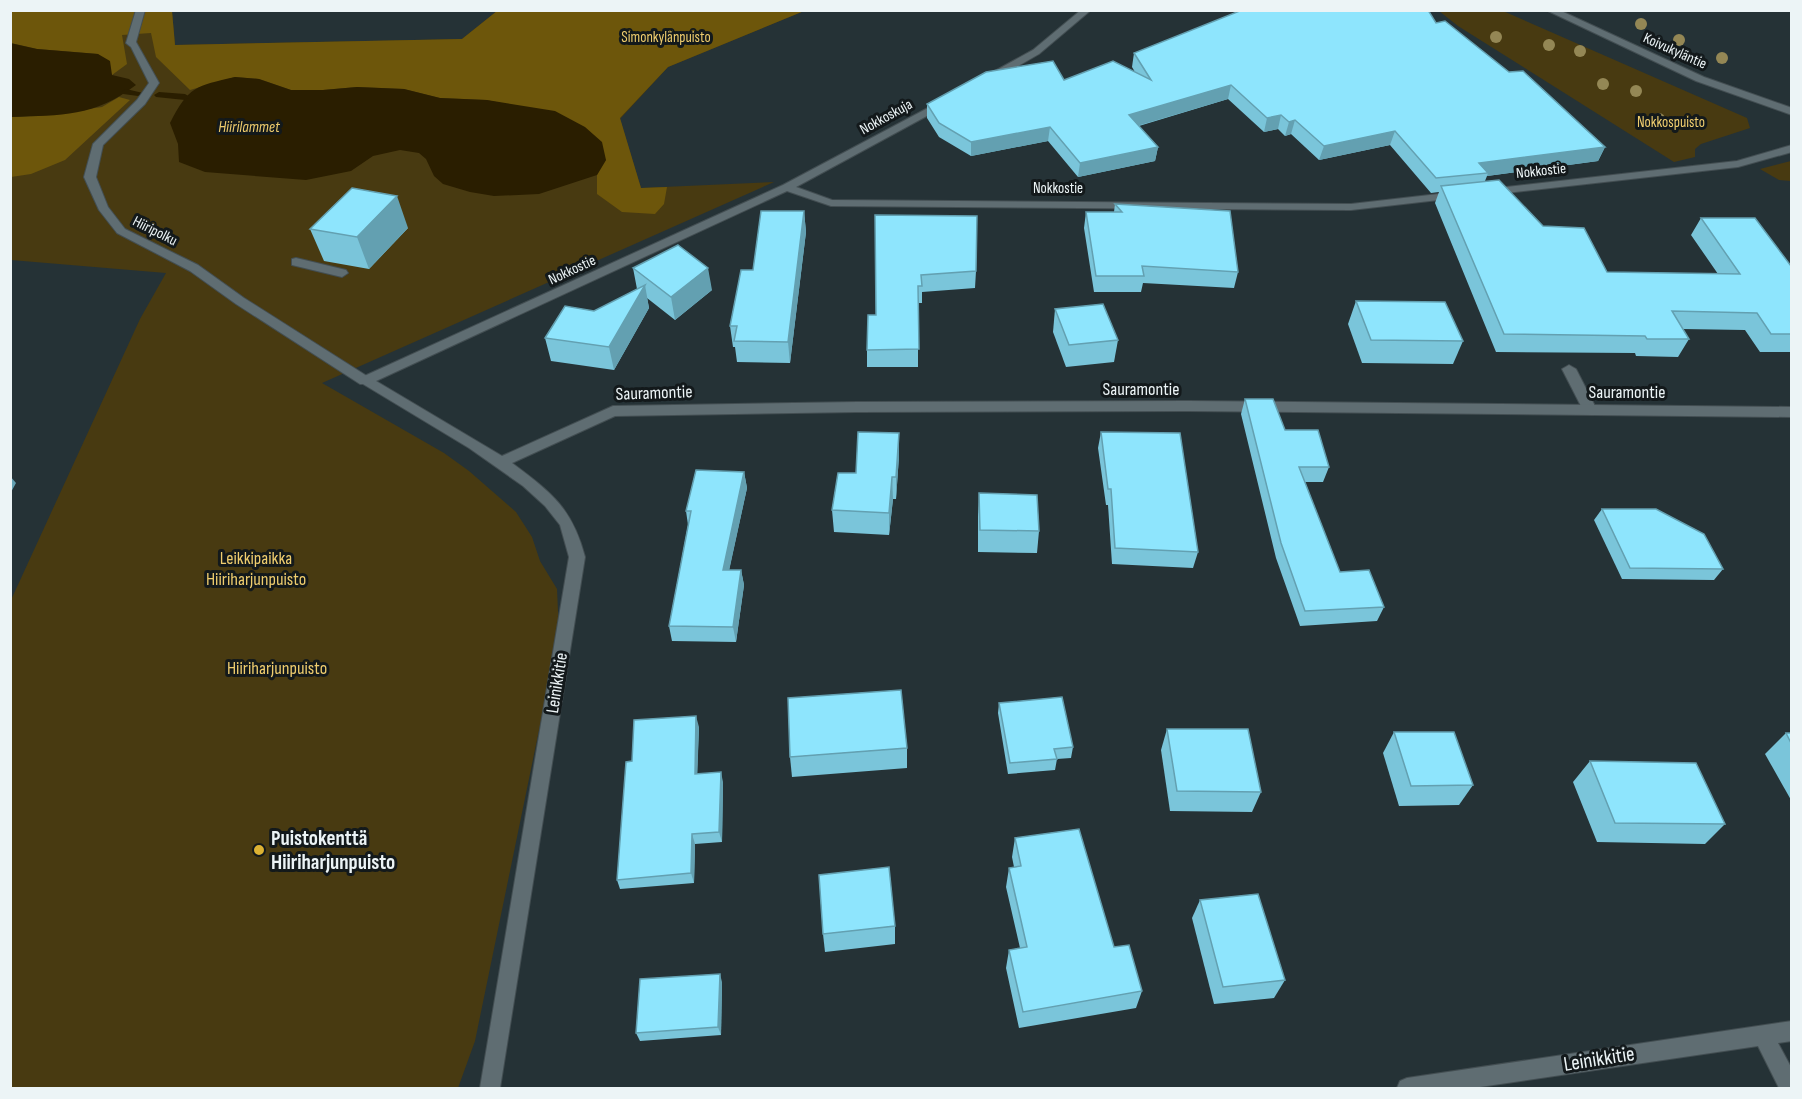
<svg xmlns="http://www.w3.org/2000/svg" width="1802" height="1099" font-family="'Sofia Sans Condensed',sans-serif">
  <style>
    .green { fill: #483a11 }
    .forest { fill: #6d560b }
    .water { fill: #2a1e00 }
    .lines { fill: none; stroke-linecap: round; stroke-linejoin: round }
    .stream { fill: #2a1e00; fill-rule: evenodd }
    .service-casing { stroke: #434e52; stroke-width: 2 }
    .minor-casing { stroke: #434e52; stroke-width: 2 }
    .secondary-casing { stroke: #434e52; stroke-width: 2 }
    .service { fill: #5f6d72; fill-rule: evenodd }
    .minor { fill: #5f6d72; fill-rule: evenodd }
    .secondary { fill: #5f6d72; fill-rule: evenodd }
    .tree { fill: #948755 }
    .wall { fill: #7ac5da }
    .shaded-wall { fill: #63a0b1 }
    .building { fill: #8ee5fd; stroke: #63a0b1; stroke-width: 1.5 }
    .poi-dot { fill: #dcb233; stroke: #13191b; stroke-width: 2 }
    .labels { text-anchor: middle; dominant-baseline: central; stroke-width: 6; stroke-linejoin: round; paint-order: stroke }
    .far-park-label { font-size: 15px; fill: #efcd6e; stroke: #13191b }
    .far-street-label { font-size: 15px; fill: #ecf4f6; stroke: #13191b }
    .far-water-label { font-size: 16px; font-style: italic; fill: #eecb6c; stroke: #13191b }
    .street-label { font-size: 18px; fill: #ecf4f6; stroke: #13191b }
    .park-label { font-size: 18px; fill: #efcd6e; stroke: #13191b }
    .near-poi-label { font-size: 21px; font-weight: bold; fill: #ecf4f6; stroke: #13191b; text-anchor: start }
    .near-street-label { font-size: 21px; fill: #ecf4f6; stroke: #13191b }
  </style>
  <rect width="100%" height="100%" fill="#253236"/>
  <g class="green">
    <path d="M10,11H172L175,45L462,39L497,11H804L668,67L620,119L641,188L774,182L322,383L444,453L469,471L516,512L532,537L540,561L557,589L559,633L475,1041L458,1088H11V600L140,319L166,273L11,260Z"/>
    <path d="M1439,11H1503L1747,118L1750,128L1701,144L1695,149V157L1674,162L1458,26Z"/>
    <path d="M1791,161V181L1779,180L1760,169Z"/>
  </g>
  <g class="forest">
    <path d="M10,11H172L175,45L462,39L497,11H804L668,67L620,118L641,188L667,187L664,204L655,214L622,212L597,194V175L606,160L501,103L486,100L440,98L404,89L357,87L323,90H291L259,79L235,77L190,90L156,57L151,33L122,35L127,64L112,75L98,54L37,49L11,43Z"/>
    <path d="M119,97L130,100L65,160L31,174L11,177L10,117L38,116L102,107Z"/>
  </g>
  <g class="water">
    <path d="M10,43L37,49L98,54L110,61L112,75L129,79L136,85C94,117 62,115 11,117Z"/>
    <path d="M235,77L259,79L291,90H323L357,87L404,89L440,98L487,100L555,111L585,127L602,142L606,160L597,175L539,194L494,196L470,192L443,184L434,176L426,159L419,153L400,150L373,156L351,171L306,180L205,172L179,162L178,144L170,123C189,86 196,86 235,77Z"/>
  </g>
  <g class="lines">
    <g class="stream">
      <path d="M126,89L143,93L138,96L123,94L121,92Z"/>
      <path d="M159,92L185,94L190,97L185,100L156,97L154,95Z"/>
    </g>
    <g class="service-casing">
      <g id="service">
        <path d="M136,10H145L136,42L159,83L145,104L103,145L96,177L108,207L125,229L198,265L244,298L370,378L372,381L370,384H360L236,304L190,271L117,233L99,210L84,177L93,144L137,100L149,83L131,47L126,43Z"/>
        <path d="M296,258L346,270L348,273L342,277L292,265V259Z"/>
        <path d="M1569,365L1576,369L1597,410L1595,413L1590,415L1583,410L1562,369Z"/>
      </g>
    </g>
    <g class="minor-casing">
      <g id="minor">
        <path d="M1081,10H1091L1039,54L992,81H984V77L1033,50Z"/>
        <path d="M943,100L947,101V105L796,187L832,200L1351,204L1456,192L1462,195L1456,198L1351,210L831,206L787,191L376,381L502,456L613,406L857,402L1188,401L1792,407V417L1188,411L857,412L615,416L512,463C552,493 572,508 585,557L500,1088H480L569,557L560,525L545,506L523,486L469,448L358,381L360,378L783,185Z"/>
        <path d="M1792,145V152L1738,167L1489,195L1483,192L1489,189L1737,161Z"/>
        <path d="M1792,1021V1041L1778,1043L1792,1069V1088H1779L1758,1046L1473,1088H1397L1400,1081L1407,1078Z"/>
      </g>
    </g>
    <g class="secondary-casing">
      <path id="secondary" d="M1546,10H1559L1704,77L1792,108V115L1696,81Z"/>
    </g>
    <use href="#service" class="service"/>
    <use href="#minor" class="minor"/>
    <use href="#secondary" class="secondary"/>
  </g>
  <g class="tree">
    <circle cx="1641" cy="24" r="6"/>
    <circle cx="1496" cy="37" r="6"/>
    <circle cx="1679" cy="40" r="6"/>
    <circle cx="1549" cy="45" r="6"/>
    <circle cx="1580" cy="51" r="6"/>
    <circle cx="1722" cy="58" r="6"/>
    <circle cx="1603" cy="84" r="6"/>
    <circle cx="1636" cy="91" r="6"/>
    <circle cx="1659" cy="119" r="6"/>
  </g>
  <g class="wall">
    <path d="M1436,23L1509,72L1605,147L1598,161L1487,176L1485,181L1543,226L1607,272L1718,274L1691,235L1701,218L1791,266V352H1760L1745,330L1682,329L1689,339L1678,357L1636,356L1635,353L1496,352L1435,203L1439,192L1431,193L1390,145L1319,160L1291,134L1285,136L1278,129L1264,132L1228,99L1139,126L1158,147L1155,161L1078,177L1048,141L971,156L939,137L927,118V104L1064,80L1135,72L1132,67L1134,53Z"/>
    <path d="M1115,204L1238,272L1234,288L1143,283L1141,292H1094L1084,228L1086,212H1114Z"/>
    <path d="M804,211L806,232L790,363L737,362L735,347H733L730,326L753,270Z"/>
    <path d="M875,215L976,271L975,288L922,292V303H918V367H867V350L876,315Z"/>
    <path d="M408,228L369,269L324,261L310,229Z"/>
    <path d="M633,268L712,290L675,320L647,298L649,308L614,370L551,361L545,338L594,311L637,289Z"/>
    <path d="M1356,301L1463,341L1453,364L1362,363L1348,324Z"/>
    <path d="M1055,309L1118,340L1114,362L1066,367L1053,332Z"/>
    <path d="M1245,399L1285,430L1329,467L1323,482H1305L1340,572L1384,607L1377,621L1300,626L1276,558L1241,414Z"/>
    <path d="M1101,432L1198,552L1193,568L1112,564L1108,505H1106L1098,448Z"/>
    <path d="M899,456L896,499H893L889,535L834,532L832,510L856,473Z"/>
    <path d="M744,472L747,488L729,570H741L744,585L736,642L672,641L669,626L688,525L686,511Z"/>
    <path d="M979,493L1039,531L1037,553L978,552V516Z"/>
    <path d="M1602,509L1723,569L1714,580L1622,579L1594,520Z"/>
    <path d="M999,703L1073,747L1071,758L1057,759L1055,770L1008,774L998,713Z"/>
    <path d="M699,727L697,774L723,782L722,842L695,844L694,883L620,889L617,880L632,761Z"/>
    <path d="M1167,729L1261,792L1252,812L1170,811L1161,750Z"/>
    <path d="M1394,732L1473,785L1459,805L1399,806L1383,753Z"/>
    <path d="M1786,733H1791V800L1765,754Z"/>
    <path d="M907,748V768L792,777L790,757Z"/>
    <path d="M1590,761L1725,824L1705,844L1597,842L1573,782Z"/>
    <path d="M1015,838L1114,947L1142,991L1136,1008L1019,1028L1006,968L1009,950L1020,948L1006,887L1009,868L1014,867L1012,857Z"/>
    <path d="M1200,900L1285,980L1274,998L1214,1004L1192,918Z"/>
    <path d="M895,926V944L825,952L823,934Z"/>
    <path d="M722,982L721,1035L640,1041L636,1033Z"/>
  </g>
  <g class="shaded-wall">
    <path d="M1231,85L1228,99L1127,129L1129,115Z"/>
    <path d="M1281,115L1278,129L1264,132L1267,118Z"/>
    <path d="M1295,120L1291,134L1285,136L1289,122Z"/>
    <path d="M1050,127L1048,141L971,156V142Z"/>
    <path d="M1395,131L1390,145L1319,160L1324,146Z"/>
    <path d="M1158,147L1155,161L1078,177L1080,163Z"/>
    <path d="M1605,147L1598,161L1487,176L1488,173L1479,163Z"/>
    <path d="M397,196L408,228L369,269L357,237Z"/>
    <path d="M804,211L806,232L790,363L788,342Z"/>
    <path d="M708,268L712,290L675,320L671,297Z"/>
    <path d="M645,285L649,308L614,370L609,347Z"/>
    <path d="M899,433V456L896,499V477Z"/>
    <path d="M744,472L747,488L726,585L723,570Z"/>
    <path d="M10,476L16,483L10,494Z"/>
    <path d="M892,477L893,499L889,535V513Z"/>
    <path d="M741,570L744,585L736,642L733,627Z"/>
    <path d="M696,716L699,727L697,784L695,774Z"/>
    <path d="M721,772L723,782L722,842L719,832Z"/>
    <path d="M692,834L695,844L694,883L691,873Z"/>
    <path d="M720,974L722,982L721,1035L718,1027Z"/>
  </g>
  <g class="building">
    <path d="M1242,10H1428L1436,23L1445,21L1509,72L1523,71L1605,147L1479,163L1488,173L1436,178L1395,131L1324,146L1295,120L1289,122L1281,115L1267,118L1231,85L1129,115L1158,147L1080,163L1050,127L971,142L939,123L927,104L986,72L1053,61L1064,80L1113,61L1151,80L1134,53Z"/>
    <path d="M1499,180L1543,226L1584,228L1607,272L1740,274L1701,218H1755L1791,266V334H1771L1757,313L1672,311L1689,339H1647L1645,336L1504,334L1441,186Z"/>
    <path d="M352,188L397,196L357,237L310,229Z"/>
    <path d="M1115,204L1230,211L1238,272L1142,266L1144,276H1096L1086,212H1122Z"/>
    <path d="M761,211H804L788,342L734,341L737,326H730L741,270H753Z"/>
    <path d="M875,215L977,216L976,271L921,275L922,286H918L919,349L867,350L868,315H876Z"/>
    <path d="M678,245L708,268L671,297L633,268Z"/>
    <path d="M645,285L609,347L545,338L565,306L594,311Z"/>
    <path d="M1356,301L1445,302L1463,341L1371,340Z"/>
    <path d="M1103,304L1118,340L1069,345L1055,309Z"/>
    <path d="M1245,399H1273L1285,430H1318L1329,467H1299L1340,572L1369,570L1384,607L1305,611L1281,543Z"/>
    <path d="M858,432L899,433L896,477H892L889,513L832,510L838,473H856Z"/>
    <path d="M1101,432L1180,433L1198,552L1115,548L1111,489H1108Z"/>
    <path d="M696,470L744,472L723,570H741L733,627L669,626L691,511H686Z"/>
    <path d="M979,493L1037,495L1039,531L980,530Z"/>
    <path d="M1602,509H1656L1704,534L1723,569L1630,568Z"/>
    <path d="M901,690L907,748L790,757L788,698Z"/>
    <path d="M1062,697L1073,747L1054,749L1057,759L1010,763L999,703Z"/>
    <path d="M696,716L695,774L721,772L719,832L692,834L691,873L617,880L626,762L632,761L634,720Z"/>
    <path d="M1167,729H1248L1261,792L1177,791Z"/>
    <path d="M1394,732H1454L1473,785L1411,786Z"/>
    <path d="M1786,733H1791V743Z"/>
    <path d="M1590,761L1696,763L1725,824L1615,823Z"/>
    <path d="M1079,829L1114,947L1129,945L1142,991L1023,1012L1009,950L1027,947L1009,868L1021,866L1015,838Z"/>
    <path d="M889,867L895,926L823,934L819,875Z"/>
    <path d="M1258,894L1285,980L1223,987L1200,900Z"/>
    <path d="M720,974L718,1027L636,1033L640,979Z"/>
  </g>
  <circle class="poi-dot" cx="259" cy="850" r="6"/>
  <g class="labels">
    <g class="far-park-label">
      <text x="666" y="37">Simonkylänpuisto</text>
      <text x="1671" y="122">Nokkospuisto</text>
    </g>
    <g class="far-street-label">
      <text transform="translate(1675 51) rotate(24)">Koivukyläntie</text>
      <text transform="translate(886 117) rotate(-29)">Nokkoskuja</text>
      <text transform="translate(1541 171) rotate(-6)">Nokkostie</text>
      <text x="1058" y="188">Nokkostie</text>
      <text transform="translate(155 231) rotate(27)">Hiiripolku</text>
      <text transform="translate(572 270) rotate(-25)">Nokkostie</text>
    </g>
    <g class="far-water-label">
      <text x="249" y="127">Hiirilammet</text>
    </g>
    <g class="street-label">
      <text x="1141" y="389">Sauramontie</text>
      <text x="1627" y="392">Sauramontie</text>
      <text transform="translate(654 393) rotate(-2)">Sauramontie</text>
      <text transform="translate(557 683) rotate(-81)">Leinikkitie</text>
    </g>
    <g class="park-label">
      <text x="256" y="558">Leikkipaikka<tspan x="256" dy="21">Hiiriharjunpuisto</tspan></text>
      <text x="277" y="668">Hiiriharjunpuisto</text>
    </g>
    <g class="near-poi-label">
      <text x="271" y="838">Puistokenttä<tspan x="271" dy="24">Hiiriharjunpuisto</tspan></text>
    </g>
    <g class="near-street-label">
      <text transform="translate(1599 1059) rotate(-9)">Leinikkitie</text>
    </g>
  </g>
  <rect width="1802" height="1099" fill="none" stroke="#ecf4f6" stroke-width="24"/>
</svg>
